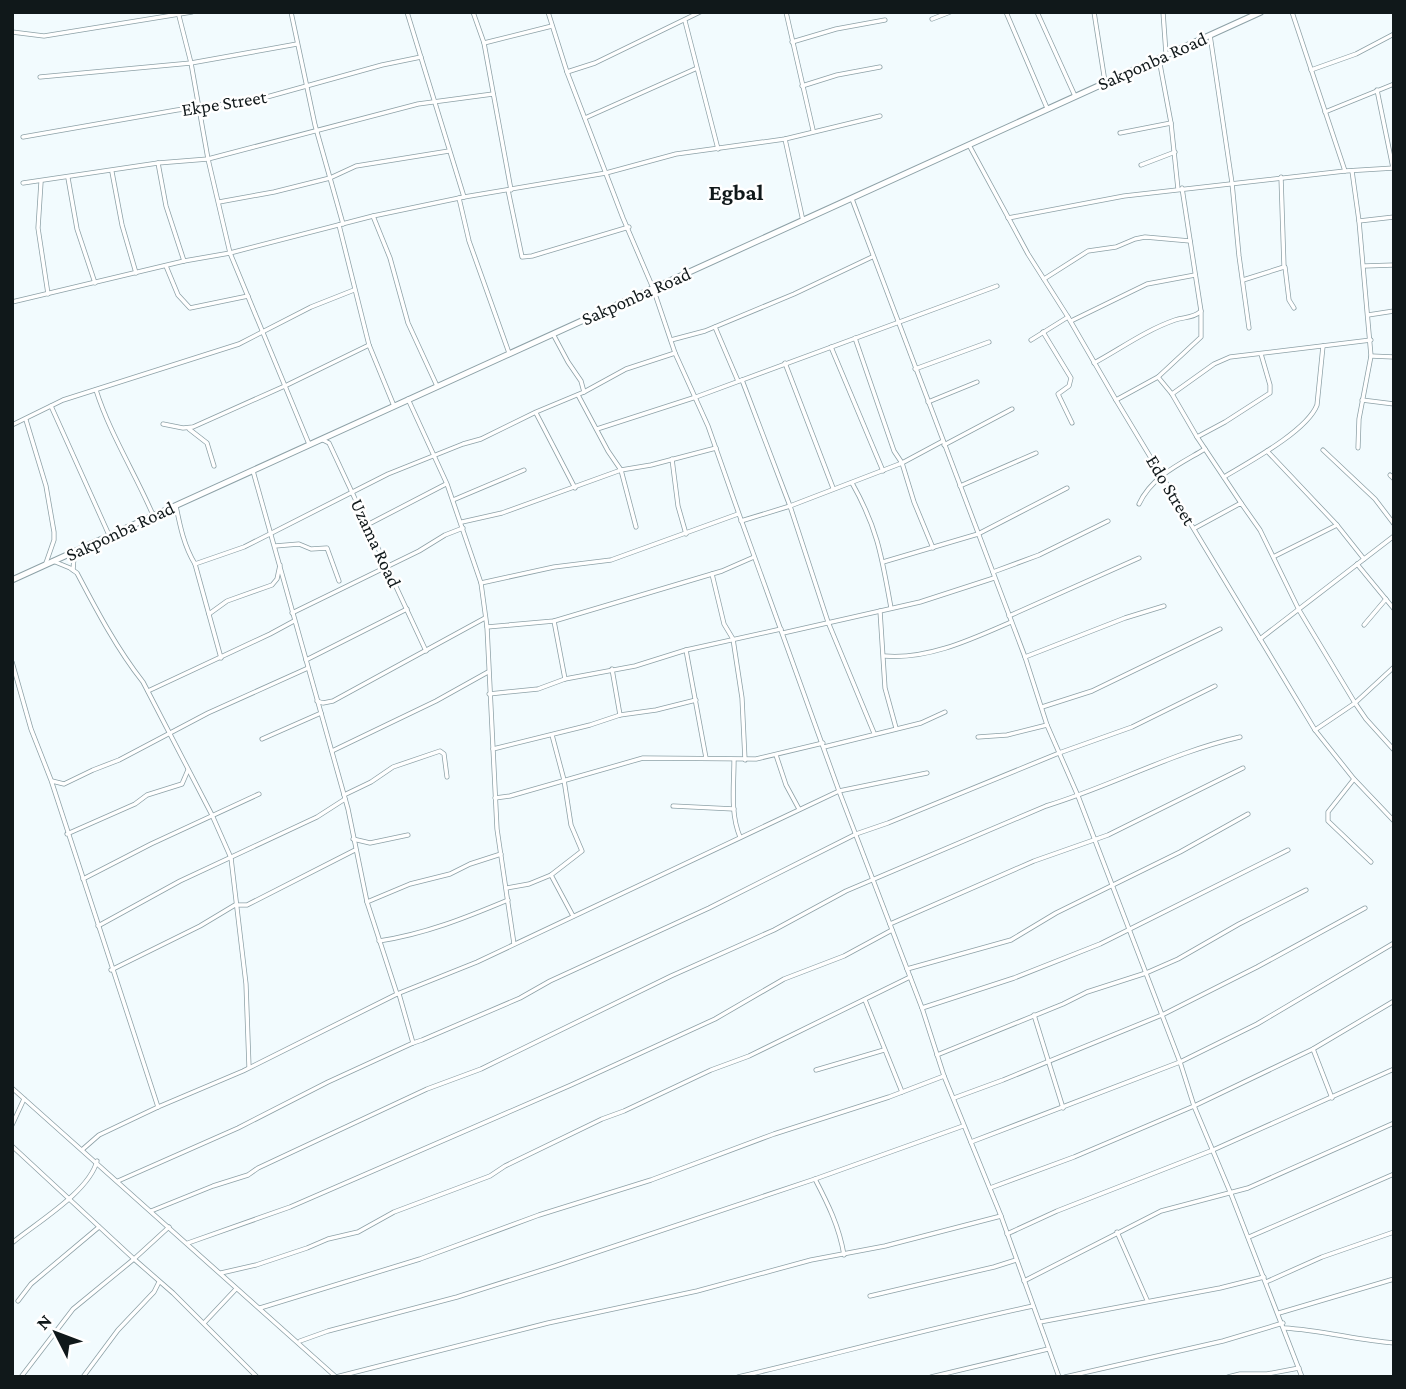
<svg xmlns="http://www.w3.org/2000/svg" width="1406" height="1389" font-family="'Crimson Pro',serif">
  <style>
    .lines { fill: none; stroke-linecap: round; stroke-linejoin: round }
    .minor-casing { stroke: #8da1a7; stroke-width: 5 }
    .secondary-casing { stroke: #8da1a7; stroke-width: 7 }
    .minor { stroke: #fff; stroke-width: 3.5 }
    .secondary { stroke: #fff; stroke-width: 5 }
    .labels { text-anchor: middle; dominant-baseline: central; stroke-width: 5; stroke-linejoin: round; paint-order: stroke }
    .street-label { font-size: 19px; fill: #10181a; stroke: #fff }
    .quarter-label { font-size: 23px; font-weight: bold; fill: #10181a; stroke: #fff }
  </style>
  <rect width="100%" height="100%" fill="#f2fbfe"/>
  <g class="lines">
    <g class="minor-casing">
      <g id="minor">
        <path d="M178,12L191,63L208,159L230,253L309,444"/>
        <path d="M291,12L315,125L343,224"/>
        <path d="M407,12L464,197"/>
        <path d="M473,12L484,43L511,190"/>
        <path d="M548,12L567,72L623,218L653,288L675,353L708,426L739,514L839,791L922,1008L944,1076L1001,1216L1059,1377"/>
        <path d="M786,12L813,130"/>
        <path d="M1006,12L1047,108"/>
        <path d="M1037,12L1075,96"/>
        <path d="M1094,12L1105,82"/>
        <path d="M1163,12L1166,54"/>
        <path d="M1292,12L1345,171L1394,168"/>
        <path d="M932,19L950,12"/>
        <path d="M685,21L718,149"/>
        <path d="M12,32L44,36L192,12"/>
        <path d="M1210,35L1232,183L1239,256L1249,328"/>
        <path d="M792,42L836,29L885,20"/>
        <path d="M484,43L552,26"/>
        <path d="M1159,59L1171,123L1178,189"/>
        <path d="M1311,70L1356,54L1394,34"/>
        <path d="M567,72L595,63L700,12"/>
        <path d="M40,77L191,63L297,44"/>
        <path d="M802,86L837,75L880,67"/>
        <path d="M1377,90L1393,168"/>
        <path d="M1325,112L1394,84"/>
        <path d="M585,118L695,69"/>
        <path d="M1120,133L1171,123"/>
        <path d="M23,137L177,110L256,100L382,65L421,57"/>
        <path d="M785,139L803,221"/>
        <path d="M969,145L1028,254L1068,317L1116,400L1315,730L1354,779L1394,821"/>
        <path d="M158,163L166,206L184,261"/>
        <path d="M1141,165L1175,152"/>
        <path d="M1352,171L1359,221L1371,356L1359,419L1358,448"/>
        <path d="M112,172L122,225L136,273"/>
        <path d="M68,178L77,229L95,283"/>
        <path d="M41,182L38,228L48,294"/>
        <path d="M23,183L158,163L208,159L418,104L493,94"/>
        <path d="M508,190L522,257L532,256L629,227"/>
        <path d="M459,198L469,241L509,353"/>
        <path d="M852,199L1025,657L1047,725L1078,796L1180,1062L1194,1106L1231,1194L1302,1377"/>
        <path d="M219,202L274,192L330,178L356,166L449,151"/>
        <path d="M373,216L390,258L408,323L437,386"/>
        <path d="M1008,218L1124,196L1345,171"/>
        <path d="M1359,221L1394,217"/>
        <path d="M339,225L369,345L394,406"/>
        <path d="M166,266L178,295L190,308L248,296"/>
        <path d="M1364,266L1394,265"/>
        <path d="M1285,267L1289,300L1294,308"/>
        <path d="M1044,279L1088,251L1116,247L1135,239L1145,237L1190,241"/>
        <path d="M1243,280L1284,267L1281,177"/>
        <path d="M12,302L184,261L230,253L373,216L464,197L606,173L676,154L785,139L880,116"/>
        <path d="M1368,315L1394,311"/>
        <path d="M1071,321L1147,284L1195,275"/>
        <path d="M715,327L738,381"/>
        <path d="M1043,332L1071,378L1069,386L1058,394L1072,423"/>
        <path d="M553,334L568,362L581,381L584,392"/>
        <path d="M855,338L894,451L902,463L914,502L933,548"/>
        <path d="M671,340L705,331L794,294L872,257"/>
        <path d="M1031,340L1068,317"/>
        <path d="M831,347L883,471"/>
        <path d="M1371,356L1394,357"/>
        <path d="M785,363L833,488"/>
        <path d="M1094,363C1120,349 1146,330 1175,320C1184,317 1194,318 1201,311L1182,188"/>
        <path d="M915,369L989,342"/>
        <path d="M1158,377L1201,337V311"/>
        <path d="M742,380L790,506L828,622L874,733"/>
        <path d="M96,390C110,434 135,473 153,515"/>
        <path d="M1172,394L1197,437L1241,503"/>
        <path d="M578,395L608,451L621,470L636,527"/>
        <path d="M408,399L447,484L481,583L487,627L497,829L514,944"/>
        <path d="M1116,400L1158,377L1172,394L1214,364L1230,357L1371,340"/>
        <path d="M1362,400L1394,404"/>
        <path d="M928,402L977,382"/>
        <path d="M51,406L109,535"/>
        <path d="M536,413L575,488"/>
        <path d="M26,420L46,486L54,532V540L46,563"/>
        <path d="M163,424L183,428L193,427L287,385L369,345"/>
        <path d="M12,425L63,400L239,344L311,307L354,290"/>
        <path d="M189,429L207,443L214,466"/>
        <path d="M597,429L696,397L997,286"/>
        <path d="M1197,437L1225,422L1270,393V385L1261,354"/>
        <path d="M323,440L329,443L426,651"/>
        <path d="M944,445L1012,409"/>
        <path d="M1323,450L1375,499L1394,524"/>
        <path d="M1267,451L1337,525L1364,559"/>
        <path d="M672,459L678,506L686,534"/>
        <path d="M253,471L348,809L367,902L397,994"/>
        <path d="M1390,475L1394,479"/>
        <path d="M1224,477C1249,462 1307,431 1317,405L1323,346"/>
        <path d="M852,483C878,529 882,558 891,608"/>
        <path d="M960,486L1036,453"/>
        <path d="M453,500L524,470"/>
        <path d="M1139,504C1152,476 1180,464 1205,449"/>
        <path d="M176,506C180,526 184,546 195,564L244,547L388,474L463,444L481,439L536,412L584,392L626,369L675,353"/>
        <path d="M741,521L790,506L902,463L943,441"/>
        <path d="M462,522L502,513L621,470L651,465L716,448"/>
        <path d="M367,525L446,484"/>
        <path d="M1195,528L1241,503L1260,530L1299,610L1355,703L1366,719L1394,750"/>
        <path d="M275,546L299,544L311,549L327,548L339,581"/>
        <path d="M1275,556L1337,525"/>
        <path d="M53,561L70,568L77,573C97,611 117,649 143,682L212,815L231,858L246,984L249,1067"/>
        <path d="M883,562L978,534L1067,488"/>
        <path d="M195,564L221,658"/>
        <path d="M1357,564L1394,609"/>
        <path d="M73,570L74,557L77,553"/>
        <path d="M993,572L1039,555L1108,521"/>
        <path d="M712,574L724,624L733,639L742,698L745,760"/>
        <path d="M481,583L554,567L611,560L738,514"/>
        <path d="M880,611L885,688L896,728"/>
        <path d="M292,613L419,551L445,535L463,528"/>
        <path d="M209,614L227,601L272,585L277,579L280,565"/>
        <path d="M1009,616L1139,558"/>
        <path d="M554,621L565,679"/>
        <path d="M1364,625L1386,599"/>
        <path d="M487,627L554,621L722,571L754,557"/>
        <path d="M783,633L920,602L994,578"/>
        <path d="M1260,639L1394,536"/>
        <path d="M686,650L706,758"/>
        <path d="M884,656C928,660 972,639 1011,622"/>
        <path d="M1025,657L1125,618L1164,606"/>
        <path d="M306,660L407,609"/>
        <path d="M12,662L31,729L51,780L158,1107"/>
        <path d="M612,669L620,715"/>
        <path d="M148,691L270,634L294,621"/>
        <path d="M489,694L538,689L565,679L635,666L686,650L781,629"/>
        <path d="M317,701L323,703L333,701L485,618"/>
        <path d="M1042,707L1092,691L1220,629"/>
        <path d="M1315,730L1355,703L1394,667"/>
        <path d="M978,737L1007,735L1047,725"/>
        <path d="M262,739L321,713"/>
        <path d="M824,747L921,723L945,712"/>
        <path d="M493,749L590,725L620,715L656,710L696,700"/>
        <path d="M332,751L436,701L488,672"/>
        <path d="M776,755L786,785L799,809"/>
        <path d="M734,760C734,786 730,813 740,837"/>
        <path d="M1354,779L1328,812V821L1371,862"/>
        <path d="M52,781L64,784L93,770L119,760L208,713L308,668"/>
        <path d="M344,795L371,782L393,767L440,751L444,754L447,777"/>
        <path d="M495,798L510,796L643,758L756,759L823,743"/>
        <path d="M673,806L734,809"/>
        <path d="M67,834L135,804L147,795L182,784L188,770"/>
        <path d="M353,839L370,843L408,835"/>
        <path d="M551,875L573,916"/>
        <path d="M83,879L151,844L259,794"/>
        <path d="M507,888L529,884L551,875L582,851L571,825L564,780L552,735"/>
        <path d="M367,902L410,884L450,874L470,864L501,854"/>
        <path d="M890,924L1034,861L1108,835L1243,768"/>
        <path d="M98,926L180,881L317,817L345,799"/>
        <path d="M379,941C425,934 465,918 508,900"/>
        <path d="M907,969L1011,940L1056,913L1180,852L1248,814"/>
        <path d="M111,970L200,926L235,905H247L355,850"/>
        <path d="M399,994L413,1043L422,1040L520,998L550,981L709,908L856,834L888,823L1059,753L1132,727L1215,686"/>
        <path d="M865,1000L902,1092"/>
        <path d="M922,1008L1014,978L1100,944L1288,850"/>
        <path d="M1034,1015L1063,1108"/>
        <path d="M1313,1049L1332,1098"/>
        <path d="M937,1055L1063,1004L1087,992L1146,973L1178,959L1239,924L1306,890"/>
        <path d="M816,1070L884,1050"/>
        <path d="M12,1088L336,1377L548,1323L697,1291L811,1260L885,1246L1001,1216"/>
        <path d="M954,1098L1003,1080L1162,1015L1257,967L1365,908"/>
        <path d="M12,1125L24,1099"/>
        <path d="M971,1142L1180,1062L1257,1024L1394,943"/>
        <path d="M12,1146L134,1259L173,1293L257,1377"/>
        <path d="M83,1149L99,1135L158,1107L243,1071L397,994L477,962L839,791L927,773"/>
        <path d="M815,1179C828,1204 839,1226 844,1255"/>
        <path d="M118,1181L238,1128L328,1082L413,1043"/>
        <path d="M990,1188L1074,1157L1194,1106L1313,1049L1394,1001"/>
        <path d="M151,1211L213,1186L248,1175L258,1168L427,1089L481,1069L671,976L774,930L846,891L1046,806C1112,786 1173,752 1240,737"/>
        <path d="M1117,1232L1147,1300"/>
        <path d="M1007,1234L1057,1211L1213,1150L1394,1069"/>
        <path d="M1249,1237L1394,1174"/>
        <path d="M12,1243C36,1223 89,1192 97,1161"/>
        <path d="M188,1243L290,1207L571,1085L715,1019L784,979L844,956L892,930"/>
        <path d="M221,1273L256,1265L307,1248L328,1239L358,1232L394,1212L490,1176L505,1166L602,1119L624,1111L711,1070L749,1056L910,977"/>
        <path d="M1024,1281L1161,1211L1248,1188L1394,1123"/>
        <path d="M1266,1282L1322,1257L1394,1232"/>
        <path d="M870,1296L994,1267L1016,1260"/>
        <path d="M18,1301L31,1284L99,1227"/>
        <path d="M260,1308L420,1259L539,1215L651,1180L774,1134L889,1097L944,1076"/>
        <path d="M1279,1313L1394,1279"/>
        <path d="M1040,1322L1220,1288L1264,1277"/>
        <path d="M204,1323L236,1289"/>
        <path d="M1284,1328C1321,1330 1357,1340 1394,1343"/>
        <path d="M300,1341L328,1331L457,1297L555,1266L815,1179L963,1126"/>
        <path d="M21,1377L73,1309L134,1259L169,1227"/>
        <path d="M83,1377L118,1330L154,1292L159,1282"/>
        <path d="M738,1377C837,1354 934,1327 1033,1306"/>
        <path d="M931,1377L1048,1349"/>
        <path d="M1065,1377L1223,1341L1283,1323"/>
        <path d="M1228,1377L1240,1374H1267L1299,1368"/>
      </g>
    </g>
    <g class="secondary-casing">
      <path id="secondary" d="M12,580L1261,12"/>
    </g>
    <use href="#minor" class="minor"/>
    <use href="#secondary" class="secondary"/>
  </g>
  <g class="labels">
    <g class="street-label">
      <text transform="translate(1152 61) rotate(-24)">Sakponba Road</text>
      <text transform="translate(224 103) rotate(-9)">Ekpe Street</text>
      <text transform="translate(636 296) rotate(-24)">Sakponba Road</text>
      <text transform="translate(1171 490) rotate(59)">Edo Street</text>
      <text transform="translate(120 531) rotate(-25)">Sakponba Road</text>
      <text transform="translate(376 543) rotate(65)">Uzama Road</text>
    </g>
    <g class="quarter-label">
      <text x="736" y="192">Egbal</text>
    </g>
  </g>
  <rect width="1406" height="1389" fill="none" stroke="#10181a" stroke-width="28"/>
  <g transform="translate(56 1333) rotate(312)" stroke="#ffffff" stroke-width="5" paint-order="stroke">
  <path d="M0-5L12 26L0 18L-12 26Z" fill="#10181a"/>
  <text y="-10" font-size="19" font-weight="bold" text-anchor="middle" fill="#10181a">N</text>
  </g>
</svg>
